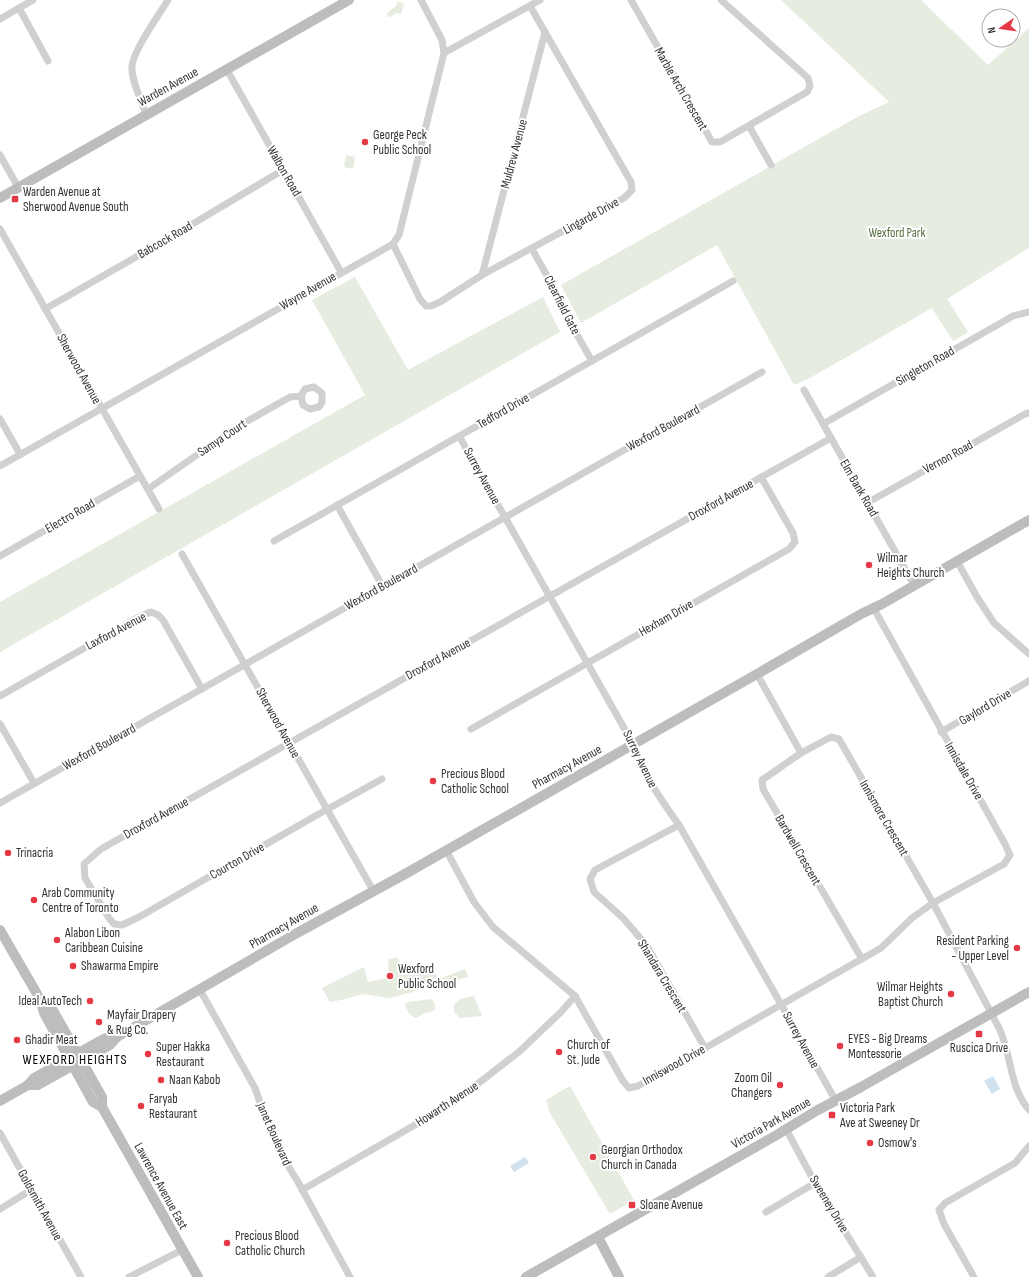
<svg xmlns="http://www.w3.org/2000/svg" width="1029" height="1277" font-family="'Sofia Sans Condensed',sans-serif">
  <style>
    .green { fill: #e6ecdf }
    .water { fill: #cfe2ee }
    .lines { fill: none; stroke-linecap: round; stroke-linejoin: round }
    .street { stroke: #d0d0d0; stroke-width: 7 }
    .secondary { stroke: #bdbdbd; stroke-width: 10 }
    .poi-dot { fill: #e63946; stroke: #fff; stroke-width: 1.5 }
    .labels { text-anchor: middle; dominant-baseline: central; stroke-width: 4; stroke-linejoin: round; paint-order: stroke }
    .street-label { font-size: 13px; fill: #333; stroke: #fff }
    .poi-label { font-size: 13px; fill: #333; stroke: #fff; text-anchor: start }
    .park-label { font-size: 13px; fill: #56703f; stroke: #fff }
    .neighbourhood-label { font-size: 14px; letter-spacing: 1px; fill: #000; stroke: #fff }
  </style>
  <rect width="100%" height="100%" fill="#fff"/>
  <g class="green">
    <path d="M781,0H921L988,65L1029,28V248L947,299L968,332L953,341L932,308L810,378L794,385L717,245L581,323L561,285L859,116L889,102Z"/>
    <path d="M397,1L404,4L401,14L396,13L390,17L387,16V13L396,6Z"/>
    <path d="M346,155L355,157L353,169L344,167Z"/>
    <path d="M355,277L408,370L543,297L560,332L0,652V602L365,395L312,300Z"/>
    <path d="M397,957L407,973L429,963L439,979L465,969L468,977L390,998L362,994L346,999L330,1002L322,988L364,967L368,982L389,978L388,960Z"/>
    <path d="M474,996L482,1016L460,1018L454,1012V1005L460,999Z"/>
    <path d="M431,999C435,1002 436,1006 434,1011L425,1013L416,1018C411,1017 406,1010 405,1004L408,1002Z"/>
    <path d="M570,1086L634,1200L610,1214L550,1113L546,1100Z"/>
  </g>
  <g class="water">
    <path d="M993,1076L1000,1089L992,1094L984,1081Z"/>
    <path d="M525,1157L529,1163L514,1172L510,1166Z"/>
  </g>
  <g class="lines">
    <g class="street">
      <path d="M631,0L712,142H720L807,92L810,86L808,78L721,0"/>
      <path d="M19,8L48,61"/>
      <path d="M0,19L33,0"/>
      <path d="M444,53L540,0"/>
      <path d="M227,70L341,272"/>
      <path d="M146,114C141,100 131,80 132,66C134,49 159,15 168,0"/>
      <path d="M749,126L771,165"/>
      <path d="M0,155L18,187"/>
      <path d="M0,229L159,509"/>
      <path d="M393,244L420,299L426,306H431L440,302L482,275L624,198L632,190L631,182L627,175L530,6"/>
      <path d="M532,249L554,288L573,328L592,361"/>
      <path d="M482,275L545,32"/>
      <path d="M45,309L164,241L283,170"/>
      <path d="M804,390L914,585"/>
      <path d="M0,419L20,454"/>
      <path d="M823,424L999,324L1013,316L1029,312"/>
      <path d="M459,436L628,735C639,768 659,797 679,825L836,1101"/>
      <path d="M0,466L393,244L399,235L444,53L442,40L421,0"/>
      <path d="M148,489L237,427L290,397L301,396L305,389L314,387L322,393V402L319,407L310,409L303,405L301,396"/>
      <path d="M867,503L1025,414L1029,413"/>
      <path d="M337,505L383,587"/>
      <path d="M274,541L733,281"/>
      <path d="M182,554L374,892"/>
      <path d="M0,556L140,476"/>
      <path d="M957,561L977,597L994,623L1029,654"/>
      <path d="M757,674L801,753L831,737L839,739L933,903L999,1028C1012,1055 1009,1087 1029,1110"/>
      <path d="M0,696L139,617L151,612L158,615L163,620L202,689"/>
      <path d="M0,724L34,783"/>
      <path d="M471,729L789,549L795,542L793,533L761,477"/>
      <path d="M941,732L1029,681"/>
      <path d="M801,753L762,780L763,789L862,959"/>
      <path d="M382,779L317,815L139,917L122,925L114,924L109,918L85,878L84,864L101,849L831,438"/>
      <path d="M0,803L762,372"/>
      <path d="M679,825L595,870L590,879L594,892L623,918L647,946L705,1048"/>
      <path d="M446,850L474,902L493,927L575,996L623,1081L629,1088L638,1086L881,948L912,918L933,903L1004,864L1010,855L1005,844L873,607"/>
      <path d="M200,990L255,1088L268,1126L280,1153L298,1182L350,1277"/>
      <path d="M786,1129L815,1183L873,1277"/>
      <path d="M0,1133L81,1277"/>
      <path d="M302,1190L453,1103L520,1051L561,1012L575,996"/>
      <path d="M0,1209L31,1190"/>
      <path d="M766,1212L815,1183"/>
      <path d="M129,1277L182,1250"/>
      <path d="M828,1277L861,1257"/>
      <path d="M974,1277L944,1224L939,1210L945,1203L1015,1163L1029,1146"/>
    </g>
    <g class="secondary">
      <path d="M0,198L349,0"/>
      <path d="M0,930L40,999L44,1013L93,1102L102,1107"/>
      <path d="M40,999L51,1007L59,1021L102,1097V1107L198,1277"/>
      <path d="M28,1085H38L110,1045L117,1037L297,933L405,874L757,674L861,614L882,604L1029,520"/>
      <path d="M0,1101L28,1085L34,1078L98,1042L106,1038L117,1037"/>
      <path d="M598,1237L619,1277"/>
      <path d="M526,1277L775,1136L816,1111L861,1087L1029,992"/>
    </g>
  </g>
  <g class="poi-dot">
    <circle cx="365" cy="142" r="4"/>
    <rect x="11" y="195" width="8" height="8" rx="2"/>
    <circle cx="869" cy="565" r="4"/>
    <circle cx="433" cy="781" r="4"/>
    <circle cx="8" cy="853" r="4"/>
    <circle cx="34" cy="900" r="4"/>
    <circle cx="57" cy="940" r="4"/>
    <circle cx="1017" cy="948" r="4"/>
    <circle cx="73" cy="966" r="4"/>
    <circle cx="390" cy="976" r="4"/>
    <circle cx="951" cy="994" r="4"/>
    <circle cx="90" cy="1001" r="4"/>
    <circle cx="99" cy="1022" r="4"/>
    <rect x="975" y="1030" width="8" height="8" rx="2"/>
    <circle cx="17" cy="1040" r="4"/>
    <circle cx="840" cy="1046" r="4"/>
    <circle cx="559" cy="1052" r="4"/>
    <circle cx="148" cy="1054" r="4"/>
    <circle cx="161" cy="1080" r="4"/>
    <circle cx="780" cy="1085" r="4"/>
    <circle cx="141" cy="1106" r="4"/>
    <rect x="828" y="1111" width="8" height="8" rx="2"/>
    <circle cx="870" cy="1143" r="4"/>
    <circle cx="593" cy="1157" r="4"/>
    <rect x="628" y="1201" width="8" height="8" rx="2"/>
    <circle cx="227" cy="1243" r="4"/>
  </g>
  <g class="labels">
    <g class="street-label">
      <text transform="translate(168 87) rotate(-29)">Warden Avenue</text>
      <text transform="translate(681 89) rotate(60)">Marble Arch Crescent</text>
      <text transform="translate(514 154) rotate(-75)">Muldrew Avenue</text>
      <text transform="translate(284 171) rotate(60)">Walbon Road</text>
      <text transform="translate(591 216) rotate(-29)">Lingarde Drive</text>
      <text transform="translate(165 240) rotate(-30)">Babcock Road</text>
      <text transform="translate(308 291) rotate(-30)">Wayne Avenue</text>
      <text transform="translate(562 305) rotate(63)">Clearfield Gate</text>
      <text transform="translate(925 366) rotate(-30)">Singleton Road</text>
      <text transform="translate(79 369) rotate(61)">Sherwood Avenue</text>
      <text transform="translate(503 411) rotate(-30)">Tedford Drive</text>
      <text transform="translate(663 428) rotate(-29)">Wexford Boulevard</text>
      <text transform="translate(222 438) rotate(-34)">Samya Court</text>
      <text transform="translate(948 457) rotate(-29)">Vernon Road</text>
      <text transform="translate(482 476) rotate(61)">Surrey Avenue</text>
      <text transform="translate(859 488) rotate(60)">Elm Bank Road</text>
      <text transform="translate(721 500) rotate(-29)">Droxford Avenue</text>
      <text transform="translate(70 516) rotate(-30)">Electro Road</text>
      <text transform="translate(381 587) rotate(-29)">Wexford Boulevard</text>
      <text transform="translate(666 618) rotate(-30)">Hexham Drive</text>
      <text transform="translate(116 631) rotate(-28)">Laxford Avenue</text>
      <text transform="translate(438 659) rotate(-29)">Droxford Avenue</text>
      <text transform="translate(985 707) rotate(-31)">Gaylord Drive</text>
      <text transform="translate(278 723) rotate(61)">Sherwood Avenue</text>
      <text transform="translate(99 747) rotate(-29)">Wexford Boulevard</text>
      <text transform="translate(640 759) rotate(64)">Surrey Avenue</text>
      <text transform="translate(567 767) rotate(-29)">Pharmacy Avenue</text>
      <text transform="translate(964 771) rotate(60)">Innisdale Drive</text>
      <text transform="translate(156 818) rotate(-29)">Droxford Avenue</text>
      <text transform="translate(884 818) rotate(60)">Innismore Crescent</text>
      <text transform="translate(798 850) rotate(60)">Bardwell Crescent</text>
      <text transform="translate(237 861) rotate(-30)">Courton Drive</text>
      <text transform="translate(284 926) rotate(-30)">Pharmacy Avenue</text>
      <text transform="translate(662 976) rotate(59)">Shandara Crescent</text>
      <text transform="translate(801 1040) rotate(61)">Surrey Avenue</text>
      <text transform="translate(674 1065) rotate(-29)">Inniswood Drive</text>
      <text transform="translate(447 1104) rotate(-33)">Howarth Avenue</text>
      <text transform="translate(771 1123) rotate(-30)">Victoria Park Avenue</text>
      <text transform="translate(274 1134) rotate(66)">Janet Boulevard</text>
      <text transform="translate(161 1186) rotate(61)">Lawrence Avenue East</text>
      <text transform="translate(829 1204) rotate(59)">Sweeney Drive</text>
      <text transform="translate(40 1205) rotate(61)">Goldsmith Avenue</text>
    </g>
    <g class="poi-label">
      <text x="373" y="135">George Peck<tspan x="373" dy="15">Public School</tspan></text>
      <text x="23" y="192">Warden Avenue at<tspan x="23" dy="15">Sherwood Avenue South</tspan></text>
      <text x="877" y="558">Wilmar<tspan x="877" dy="15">Heights Church</tspan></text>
      <text x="441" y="774">Precious Blood<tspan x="441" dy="15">Catholic School</tspan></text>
      <text x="16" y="853">Trinacria</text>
      <text x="42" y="893">Arab Community<tspan x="42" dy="15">Centre of Toronto</tspan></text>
      <text x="65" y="933">Alabon Libon<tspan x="65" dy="15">Caribbean Cuisine</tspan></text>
      <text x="1009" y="941" text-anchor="end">Resident Parking<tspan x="1009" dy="15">- Upper Level</tspan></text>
      <text x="81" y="966">Shawarma Empire</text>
      <text x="398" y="969">Wexford<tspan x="398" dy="15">Public School</tspan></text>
      <text x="943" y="987" text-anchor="end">Wilmar Heights<tspan x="943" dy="15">Baptist Church</tspan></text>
      <text x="82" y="1001" text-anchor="end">Ideal AutoTech</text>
      <text x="107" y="1015">Mayfair Drapery<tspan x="107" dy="15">&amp; Rug Co.</tspan></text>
      <text x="848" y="1039">EYES - Big Dreams<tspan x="848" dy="15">Montessorie</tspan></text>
      <text x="25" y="1040">Ghadir Meat</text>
      <text x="567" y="1045">Church of<tspan x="567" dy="15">St. Jude</tspan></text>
      <text x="156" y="1047">Super Hakka<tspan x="156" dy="15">Restaurant</tspan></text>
      <text x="979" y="1048" text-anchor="middle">Ruscica Drive</text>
      <text x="772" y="1078" text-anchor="end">Zoom Oil<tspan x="772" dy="15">Changers</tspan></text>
      <text x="169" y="1080">Naan Kabob</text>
      <text x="149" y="1099">Faryab<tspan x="149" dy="15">Restaurant</tspan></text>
      <text x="840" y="1108">Victoria Park<tspan x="840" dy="15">Ave at Sweeney Dr</tspan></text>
      <text x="878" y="1143">Osmow's</text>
      <text x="601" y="1150">Georgian Orthodox<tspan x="601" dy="15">Church in Canada</tspan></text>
      <text x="640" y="1205">Sloane Avenue</text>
      <text x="235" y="1236">Precious Blood<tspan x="235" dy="15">Catholic Church</tspan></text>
    </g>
    <g class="park-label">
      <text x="897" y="233">Wexford Park</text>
    </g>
    <g class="neighbourhood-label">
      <text x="75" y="1059">WEXFORD HEIGHTS</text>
    </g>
  </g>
  <g transform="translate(1001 28) rotate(257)"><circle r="19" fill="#ffffff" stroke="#adadad"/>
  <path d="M0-3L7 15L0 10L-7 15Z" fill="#e63946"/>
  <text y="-6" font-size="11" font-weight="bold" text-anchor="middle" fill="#333333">N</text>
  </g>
</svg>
